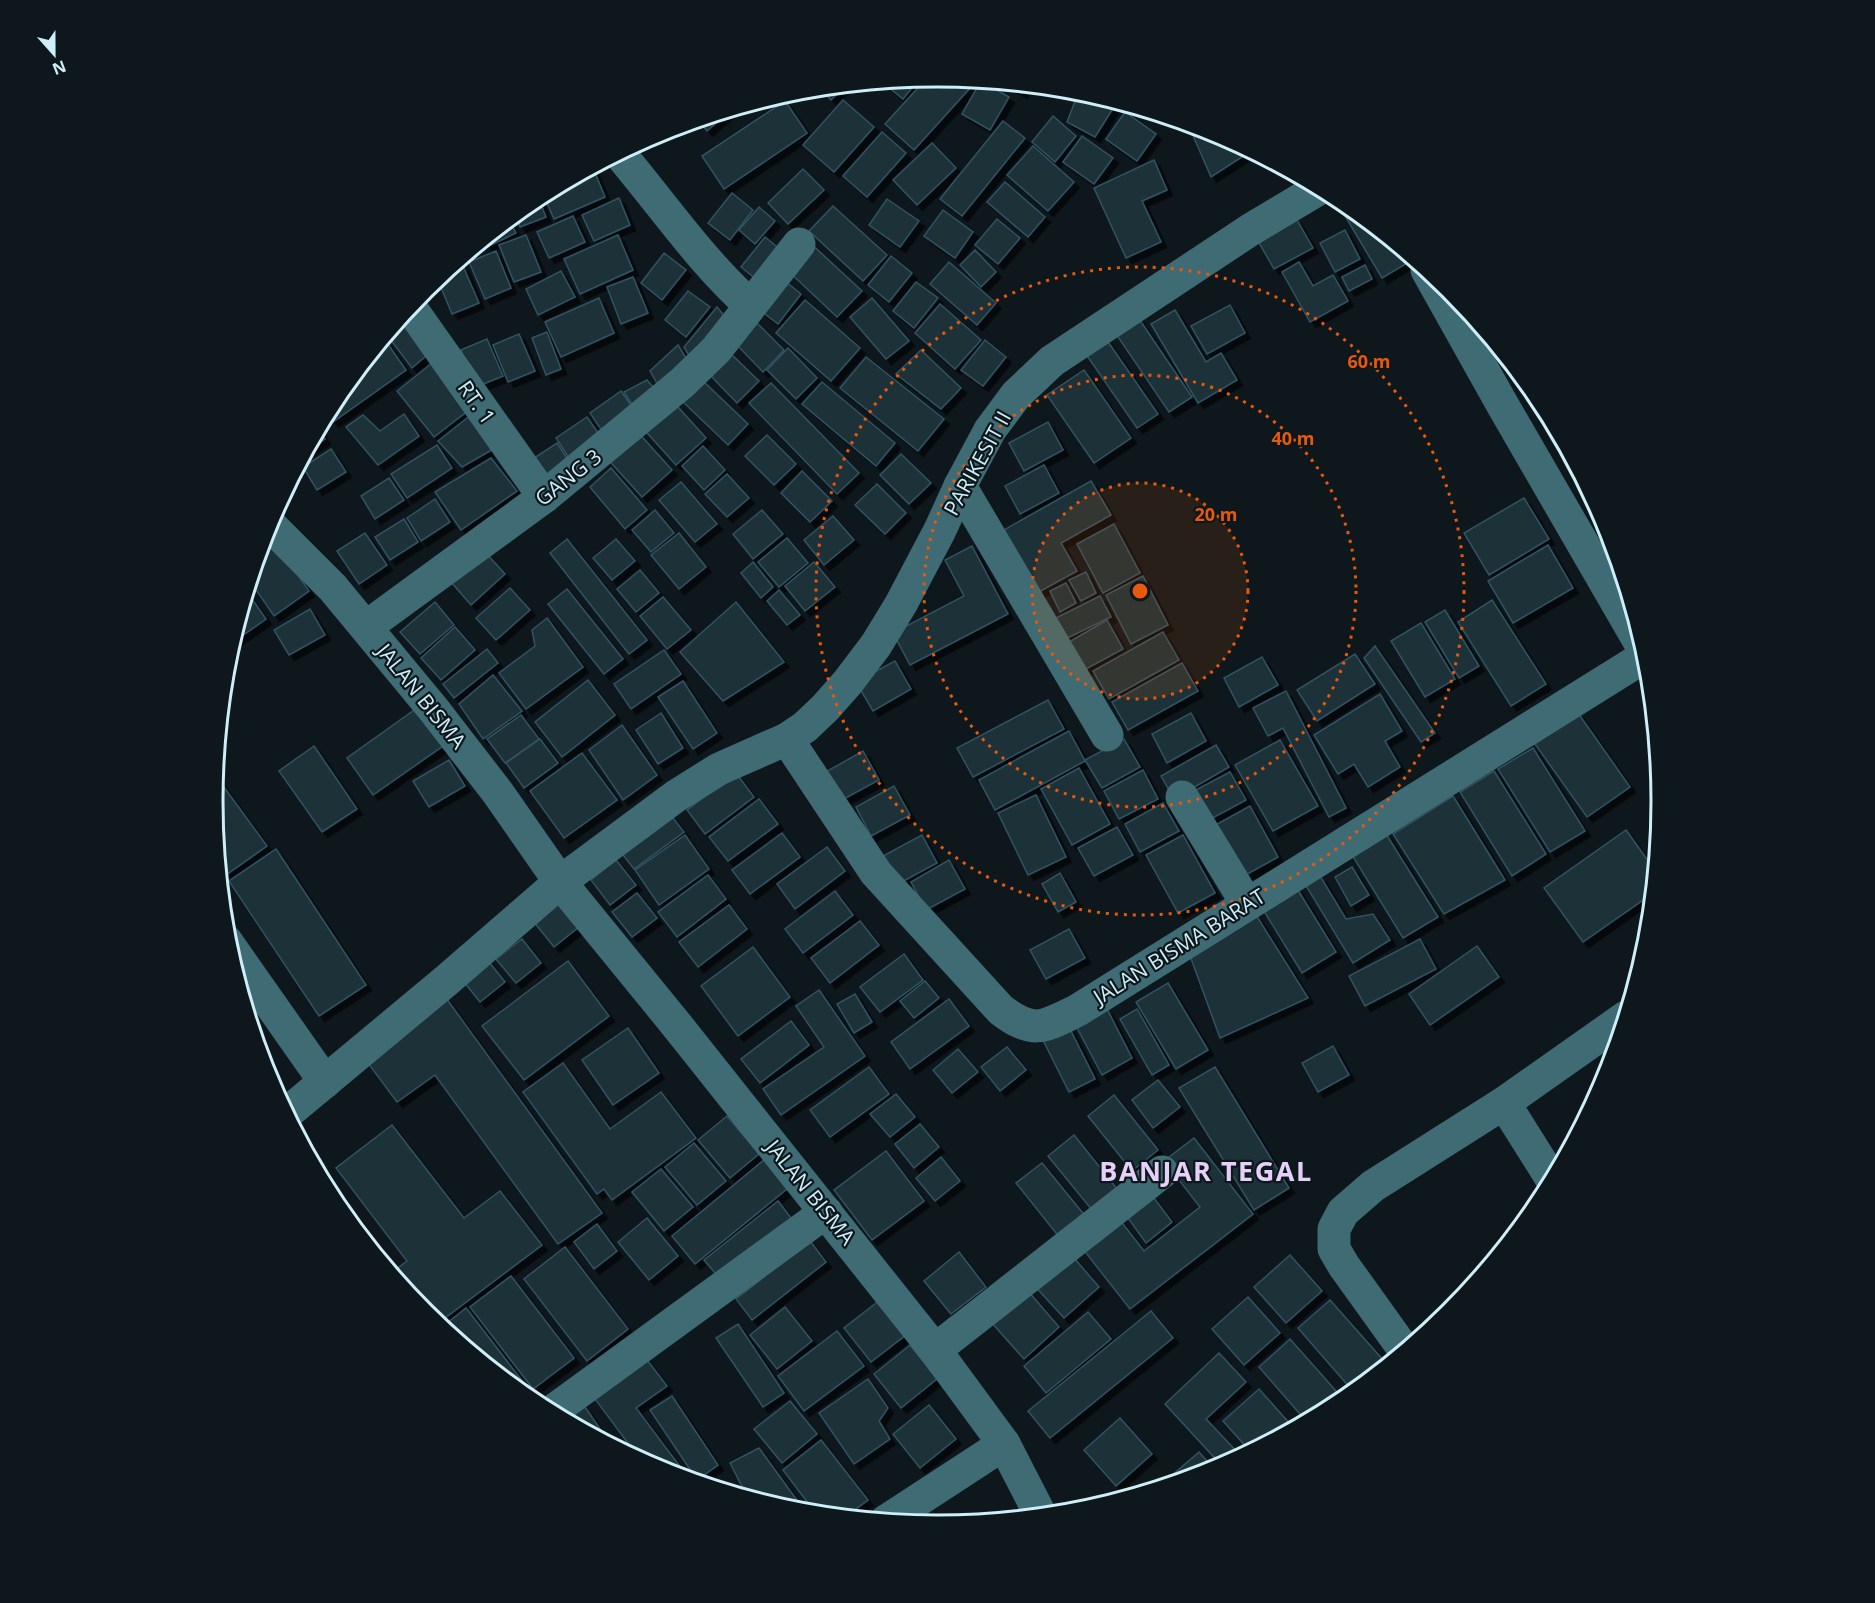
<svg xmlns="http://www.w3.org/2000/svg" width="1875" height="1603" font-family="'Open Sans',sans-serif">
  <style>
    .building { fill: #1c3039; stroke: #315362; stroke-width: 1.5; filter: url(#shadow) }
    .lines { fill: none; stroke-linecap: round; stroke-linejoin: round }
    .minor { stroke: #3f6b74; stroke-width: 33 }
    .ring { fill: none; stroke: #e8590c; stroke-width: 3; stroke-dasharray: 3 6 }
    .labels { text-anchor: middle; dominant-baseline: central; stroke-width: 4.5; stroke-linejoin: round; paint-order: stroke }
    .street-label { font-size: 21px; fill: #ceeef8; stroke: #0e171b }
    .district-label { font-size: 27px; font-weight: bold; letter-spacing: 1.5px; fill: #e4d0f9; stroke: #0e171b }
    .rim { fill: none; stroke: #ceeef8; stroke-width: 3 }
    .centre { fill: #e8590c; stroke: #0e171b; stroke-width: 3 }
    .ring-label { font-size: 18px; text-anchor: middle; font-weight: bold; fill: #e8590c; stroke: #0e171b; stroke-width: 4.5; stroke-linejoin: round; paint-order: stroke }
  </style>
  <defs>
    <filter id="shadow"><feDropShadow dx="5.5" dy="5.5" stdDeviation="0" flood-color="#0009"/></filter>
  </defs>
  <rect width="100%" height="100%" fill="#0e171b"/>
  <g class="building">
    <path d="M938,76L962,79L971,87L914,150L885,124L928,77Z"/>
    <path d="M920,78L903,99L882,82Z"/>
    <path d="M981,81L1009,97L990,130L962,114Z"/>
    <path d="M1004,83L1026,85L1022,93Z"/>
    <path d="M846,85L831,100L820,88Z"/>
    <path d="M1079,91L1117,102L1095,137L1067,122Z"/>
    <path d="M843,100L874,127L834,172L803,145Z"/>
    <path d="M785,101L807,133L724,189L702,156Z"/>
    <path d="M731,110L707,131L698,120Z"/>
    <path d="M1125,112L1156,134L1137,161L1106,139Z"/>
    <path d="M1053,116L1076,136L1055,162L1032,142Z"/>
    <path d="M1003,121L1025,138L962,216L940,199Z"/>
    <path d="M1188,124L1215,132L1251,151L1211,177Z"/>
    <path d="M882,132L906,153L867,197L843,176Z"/>
    <path d="M1082,136L1113,158L1094,184L1063,162Z"/>
    <path d="M932,143L956,168L917,205L893,180Z"/>
    <path d="M1033,146L1074,182L1048,211L1007,175Z"/>
    <path d="M1154,160L1167,190L1142,201L1161,242L1126,258L1094,188Z"/>
    <path d="M593,168L605,197L554,219L543,194Z"/>
    <path d="M803,169L824,190L788,224L768,203Z"/>
    <path d="M1005,182L1045,217L1028,237L987,202Z"/>
    <path d="M732,193L753,210L730,240L708,223Z"/>
    <path d="M1332,194L1371,224L1377,233L1380,231L1414,259L1382,278Z"/>
    <path d="M538,197L546,217L520,227L515,215Z"/>
    <path d="M619,198L630,225L594,241L582,215Z"/>
    <path d="M887,199L919,221L900,247L869,225Z"/>
    <path d="M833,206L887,255L863,281L809,231Z"/>
    <path d="M759,207L775,221L755,244L739,230Z"/>
    <path d="M943,210L973,232L955,258L924,236Z"/>
    <path d="M573,216L585,242L549,258L537,232Z"/>
    <path d="M997,219L1020,238L998,264L975,245Z"/>
    <path d="M509,220L516,233L487,247L484,240Z"/>
    <path d="M1297,220L1313,248L1274,269L1258,241Z"/>
    <path d="M1345,230L1360,259L1335,272L1320,243Z"/>
    <path d="M526,235L541,272L514,282L499,245Z"/>
    <path d="M618,235L633,270L580,294L564,259Z"/>
    <path d="M765,237L786,254L762,284L741,267Z"/>
    <path d="M808,241L862,291L837,317L784,267Z"/>
    <path d="M975,250L996,272L981,287L960,265Z"/>
    <path d="M496,251L511,288L485,299L469,262Z"/>
    <path d="M664,253L686,270L662,300L641,283Z"/>
    <path d="M891,256L912,273L889,302L868,285Z"/>
    <path d="M949,262L996,303L977,325L930,284Z"/>
    <path d="M1299,262L1313,286L1333,275L1348,301L1310,322L1282,272Z"/>
    <path d="M1365,265L1372,279L1349,291L1342,277Z"/>
    <path d="M463,266L479,303L452,314L437,278Z"/>
    <path d="M561,271L575,297L538,315L526,289Z"/>
    <path d="M633,277L648,313L621,324L607,287Z"/>
    <path d="M780,277L801,294L778,324L756,307Z"/>
    <path d="M916,282L938,298L914,328L893,311Z"/>
    <path d="M688,291L710,307L686,337L665,320Z"/>
    <path d="M599,298L614,333L561,357L545,322Z"/>
    <path d="M872,298L909,341L886,359L850,317Z"/>
    <path d="M805,300L860,348L831,381L776,333Z"/>
    <path d="M940,304L981,340L955,369L915,333Z"/>
    <path d="M1230,305L1245,333L1207,354L1191,326Z"/>
    <path d="M717,307L731,324L694,364L684,347Z"/>
    <path d="M1175,310L1206,362L1221,353L1237,380L1198,403L1151,324Z"/>
    <path d="M1135,313L1192,397L1169,412L1112,328Z"/>
    <path d="M408,317L433,350L412,368L387,335Z"/>
    <path d="M757,323L784,350L763,372L736,344Z"/>
    <path d="M547,332L561,369L546,375L532,338Z"/>
    <path d="M519,334L535,371L508,382L493,345Z"/>
    <path d="M1104,336L1158,414L1137,428L1083,350Z"/>
    <path d="M487,339L503,376L476,387L461,350Z"/>
    <path d="M985,340L1006,357L983,386L961,370Z"/>
    <path d="M387,343L406,370L333,422L327,413L335,398L373,352Z"/>
    <path d="M678,345L692,368L659,387L650,371Z"/>
    <path d="M788,348L817,378L796,399L767,370Z"/>
    <path d="M921,350L961,388L941,409L896,374Z"/>
    <path d="M729,352L759,381L737,403L708,373Z"/>
    <path d="M866,357L944,419L918,451L840,388Z"/>
    <path d="M437,359L474,406L434,437L397,391Z"/>
    <path d="M1084,370L1131,438L1094,463L1047,395Z"/>
    <path d="M701,379L748,424L728,445L681,400Z"/>
    <path d="M647,380L659,394L635,409L624,392Z"/>
    <path d="M822,382L895,443L876,466L802,404Z"/>
    <path d="M771,383L859,473L837,494L749,403Z"/>
    <path d="M621,391L637,414L605,435L590,413Z"/>
    <path d="M669,397L706,438L676,465L639,424Z"/>
    <path d="M476,411L502,444L462,467L438,441Z"/>
    <path d="M404,414L419,436L378,465L346,427L363,415L380,431Z"/>
    <path d="M587,417L603,440L571,461L556,438Z"/>
    <path d="M1048,422L1063,450L1024,471L1009,443Z"/>
    <path d="M319,429L325,439L307,451Z"/>
    <path d="M635,429L672,470L642,497L605,456Z"/>
    <path d="M767,435L796,464L774,485L745,456Z"/>
    <path d="M557,443L572,466L540,487L525,464Z"/>
    <path d="M437,445L452,468L407,498L391,474Z"/>
    <path d="M703,446L725,470L704,490L682,466Z"/>
    <path d="M331,449L346,472L317,490L303,467Z"/>
    <path d="M901,454L931,483L909,504L880,475Z"/>
    <path d="M491,458L517,491L461,530L435,492Z"/>
    <path d="M1044,465L1059,493L1020,514L1005,486Z"/>
    <path d="M611,468L647,510L625,529L590,487Z"/>
    <path d="M802,471L832,501L810,522L781,493Z"/>
    <path d="M727,474L749,498L727,517L705,494Z"/>
    <path d="M389,478L404,500L375,519L361,496Z"/>
    <path d="M1091,481L1111,515L1061,543L1077,571L1037,593L1002,531Z"/>
    <path d="M681,482L717,524L695,542L659,500Z"/>
    <path d="M877,484L906,513L885,534L855,505Z"/>
    <path d="M1524,498L1549,539L1489,575L1464,533Z"/>
    <path d="M435,499L450,522L421,541L407,518Z"/>
    <path d="M655,510L674,533L651,552L632,530Z"/>
    <path d="M762,510L783,534L753,559L733,534Z"/>
    <path d="M833,516L854,540L824,565L804,540Z"/>
    <path d="M404,519L418,542L390,560L375,537Z"/>
    <path d="M1114,524L1140,573L1103,593L1077,544Z"/>
    <path d="M266,530L309,591L274,616L250,581Z"/>
    <path d="M365,533L387,565L359,584L337,551Z"/>
    <path d="M679,533L706,567L679,589L651,555Z"/>
    <path d="M787,538L808,563L779,587L758,562Z"/>
    <path d="M567,539L647,640L629,654L550,553Z"/>
    <path d="M616,539L635,561L612,580L593,558Z"/>
    <path d="M1548,545L1573,588L1513,623L1488,581Z"/>
    <path d="M972,546L1008,614L910,665L893,633L964,596L945,560Z"/>
    <path d="M485,552L505,574L471,605L451,582Z"/>
    <path d="M753,562L773,587L761,598L741,573Z"/>
    <path d="M814,562L835,587L805,611L785,586Z"/>
    <path d="M640,570L659,593L636,612L617,589Z"/>
    <path d="M1086,572L1096,593L1081,601L1069,580Z"/>
    <path d="M1143,576L1168,625L1131,644L1106,595Z"/>
    <path d="M1066,583L1076,603L1060,612L1050,591Z"/>
    <path d="M510,588L530,610L496,640L476,618Z"/>
    <path d="M567,589L623,659L604,674L548,604Z"/>
    <path d="M779,590L800,615L787,625L767,601Z"/>
    <path d="M247,592L266,619L232,643Z"/>
    <path d="M1100,596L1111,617L1061,641L1050,621Z"/>
    <path d="M663,597L691,630L667,649L640,616Z"/>
    <path d="M1492,600L1546,684L1511,706L1458,622Z"/>
    <path d="M435,602L454,625L420,654L400,632Z"/>
    <path d="M736,602L784,662L723,701L680,652Z"/>
    <path d="M310,609L325,635L289,655L274,630Z"/>
    <path d="M1445,610L1479,666L1459,678L1425,622Z"/>
    <path d="M547,618L583,667L526,709L499,673L535,646L532,630Z"/>
    <path d="M1107,620L1123,649L1084,670L1069,642Z"/>
    <path d="M1421,623L1455,679L1425,697L1391,641Z"/>
    <path d="M455,627L475,650L441,680L421,658Z"/>
    <path d="M1163,632L1179,660L1109,699L1093,671Z"/>
    <path d="M1375,646L1435,733L1421,742L1364,658Z"/>
    <path d="M487,649L498,663L454,698L443,684Z"/>
    <path d="M664,650L681,674L631,709L614,684Z"/>
    <path d="M1355,654L1375,684L1317,721L1297,690Z"/>
    <path d="M1262,657L1278,685L1239,707L1224,678Z"/>
    <path d="M895,661L911,689L873,711L856,682Z"/>
    <path d="M1182,663L1198,691L1128,730L1112,702Z"/>
    <path d="M493,675L522,711L483,739L459,704Z"/>
    <path d="M588,680L615,715L562,757L535,722Z"/>
    <path d="M683,681L717,733L693,749L658,697Z"/>
    <path d="M1286,691L1346,808L1329,817L1283,728L1268,736L1253,708Z"/>
    <path d="M1380,694L1402,731L1385,741L1400,767L1368,787L1354,764L1338,774L1314,735Z"/>
    <path d="M1048,700L1064,729L973,777L957,748Z"/>
    <path d="M417,708L443,746L373,795L347,758Z"/>
    <path d="M661,713L683,748L658,764L636,730Z"/>
    <path d="M1191,713L1206,741L1167,763L1152,734Z"/>
    <path d="M1578,713L1630,787L1587,817L1535,744Z"/>
    <path d="M521,715L539,739L505,763L487,739Z"/>
    <path d="M622,725L657,775L623,800L589,750Z"/>
    <path d="M1069,731L1085,761L995,810L979,780Z"/>
    <path d="M540,739L558,763L524,788L506,763Z"/>
    <path d="M1124,739L1140,767L1102,788L1085,760Z"/>
    <path d="M1280,740L1318,806L1273,831L1235,765Z"/>
    <path d="M1216,745L1229,767L1174,799L1161,776Z"/>
    <path d="M314,746L357,809L322,832L279,771Z"/>
    <path d="M1533,748L1585,831L1550,852L1498,769Z"/>
    <path d="M863,751L879,780L840,801L824,773Z"/>
    <path d="M582,753L617,800L564,838L530,791Z"/>
    <path d="M449,760L465,786L429,807L413,781Z"/>
    <path d="M1079,768L1110,824L1072,845L1041,789Z"/>
    <path d="M1143,770L1158,799L1119,819L1104,791Z"/>
    <path d="M1494,771L1546,854L1512,876L1460,792Z"/>
    <path d="M1230,772L1246,800L1207,821L1192,792Z"/>
    <path d="M736,773L754,797L705,834L687,810Z"/>
    <path d="M215,775L267,846L226,875L219,865L213,801Z"/>
    <path d="M894,786L910,815L871,836L856,807Z"/>
    <path d="M1036,795L1066,857L1028,875L998,813Z"/>
    <path d="M1453,796L1505,880L1444,914L1393,834Z"/>
    <path d="M759,799L778,824L728,861L709,837Z"/>
    <path d="M1163,803L1179,831L1140,852L1125,824Z"/>
    <path d="M1250,806L1278,857L1240,878L1212,827Z"/>
    <path d="M665,808L684,832L634,869L615,845Z"/>
    <path d="M1117,827L1133,855L1094,876L1078,848Z"/>
    <path d="M1626,830L1656,872L1653,893L1583,942L1544,888Z"/>
    <path d="M782,833L800,857L750,894L732,870Z"/>
    <path d="M1386,834L1438,917L1403,938L1352,855Z"/>
    <path d="M685,835L709,869L659,905L635,870Z"/>
    <path d="M922,835L937,863L898,884L883,856Z"/>
    <path d="M1183,835L1215,893L1178,913L1146,855Z"/>
    <path d="M827,847L845,871L795,909L777,884Z"/>
    <path d="M276,849L366,985L319,1016L229,881Z"/>
    <path d="M616,860L636,885L610,905L591,880Z"/>
    <path d="M949,860L965,889L926,910L911,882Z"/>
    <path d="M1352,867L1369,895L1351,906L1335,877Z"/>
    <path d="M1060,873L1076,902L1058,912L1042,884Z"/>
    <path d="M708,875L726,899L677,937L658,912Z"/>
    <path d="M1320,876L1346,919L1373,914L1390,940L1353,963L1302,879Z"/>
    <path d="M1296,887L1336,952L1302,973L1262,908Z"/>
    <path d="M835,891L853,915L803,953L785,929Z"/>
    <path d="M637,893L657,918L632,937L612,912Z"/>
    <path d="M559,902L579,927L554,947L534,922Z"/>
    <path d="M729,905L747,929L698,967L679,942Z"/>
    <path d="M1256,915L1308,998L1220,1038L1189,953Z"/>
    <path d="M860,921L879,945L830,983L811,958Z"/>
    <path d="M1069,929L1085,958L1046,979L1030,950Z"/>
    <path d="M522,939L541,963L516,983L496,959Z"/>
    <path d="M1420,939L1436,969L1365,1006L1349,976Z"/>
    <path d="M1477,946L1499,977L1430,1025L1409,994Z"/>
    <path d="M753,947L790,997L738,1036L701,986Z"/>
    <path d="M904,954L923,980L880,1012L860,987Z"/>
    <path d="M485,957L505,982L480,1002L460,977Z"/>
    <path d="M568,961L609,1016L524,1080L482,1026Z"/>
    <path d="M925,981L939,998L914,1018L900,1001Z"/>
    <path d="M1168,983L1208,1050L1176,1069L1136,1002Z"/>
    <path d="M819,990L865,1056L781,1115L763,1089L824,1047L796,1006Z"/>
    <path d="M855,994L872,1022L854,1033L837,1004Z"/>
    <path d="M446,998L602,1213L558,1244L435,1075L397,1102L365,1059Z"/>
    <path d="M949,999L969,1026L910,1069L891,1042Z"/>
    <path d="M1107,1009L1132,1058L1102,1075L1076,1026Z"/>
    <path d="M1137,1009L1169,1065L1152,1075L1120,1019Z"/>
    <path d="M791,1021L809,1045L760,1083L741,1059Z"/>
    <path d="M1069,1027L1095,1079L1069,1092L1043,1040Z"/>
    <path d="M628,1028L659,1073L613,1105L582,1060Z"/>
    <path d="M1333,1046L1349,1075L1318,1092L1302,1063Z"/>
    <path d="M1007,1047L1026,1070L1000,1091L981,1067Z"/>
    <path d="M958,1049L978,1072L952,1093L933,1070Z"/>
    <path d="M563,1063L610,1129L661,1092L696,1138L612,1200L604,1189L597,1194L523,1092Z"/>
    <path d="M869,1067L889,1094L830,1137L810,1110Z"/>
    <path d="M1215,1067L1289,1188L1254,1210L1179,1088Z"/>
    <path d="M1158,1080L1180,1107L1153,1128L1132,1100Z"/>
    <path d="M896,1094L915,1117L890,1137L870,1114Z"/>
    <path d="M1114,1095L1158,1150L1132,1171L1088,1116Z"/>
    <path d="M727,1116L759,1154L730,1178L698,1140Z"/>
    <path d="M920,1124L939,1147L914,1168L895,1144Z"/>
    <path d="M392,1125L464,1218L500,1191L542,1245L437,1324L425,1314L391,1273L407,1261L336,1168Z"/>
    <path d="M1074,1135L1117,1189L1092,1210L1048,1156Z"/>
    <path d="M1194,1138L1253,1214L1130,1309L1079,1244L1116,1215L1144,1251L1200,1207L1164,1161Z"/>
    <path d="M694,1143L726,1181L697,1205L665,1167Z"/>
    <path d="M886,1151L924,1201L872,1240L834,1190Z"/>
    <path d="M941,1157L960,1181L935,1201L916,1178Z"/>
    <path d="M764,1160L787,1189L695,1264L672,1236Z"/>
    <path d="M1042,1163L1086,1217L1060,1238L1016,1183Z"/>
    <path d="M661,1169L693,1207L664,1231L632,1192Z"/>
    <path d="M1151,1194L1172,1222L1146,1243L1125,1214Z"/>
    <path d="M778,1201L795,1223L721,1280L704,1260Z"/>
    <path d="M647,1218L678,1256L649,1280L618,1242Z"/>
    <path d="M597,1224L617,1251L594,1269L574,1242Z"/>
    <path d="M810,1241L826,1262L752,1320L736,1299Z"/>
    <path d="M565,1247L628,1329L587,1361L524,1279Z"/>
    <path d="M1068,1251L1099,1287L1064,1318L1032,1283Z"/>
    <path d="M959,1252L986,1287L951,1314L924,1281Z"/>
    <path d="M1290,1255L1322,1291L1286,1323L1254,1287Z"/>
    <path d="M511,1276L574,1358L533,1389L470,1307Z"/>
    <path d="M1028,1291L1059,1327L1024,1359L992,1323Z"/>
    <path d="M1248,1297L1280,1333L1244,1365L1212,1329Z"/>
    <path d="M880,1300L907,1334L871,1362L844,1328Z"/>
    <path d="M1330,1300L1384,1361L1351,1389L1298,1328Z"/>
    <path d="M785,1307L812,1341L777,1369L750,1335Z"/>
    <path d="M466,1308L530,1391L524,1395L441,1328Z"/>
    <path d="M1151,1311L1173,1338L1050,1438L1028,1411Z"/>
    <path d="M1088,1312L1111,1339L1046,1393L1024,1366Z"/>
    <path d="M738,1324L784,1393L763,1407L716,1338Z"/>
    <path d="M837,1331L864,1366L804,1411L778,1376Z"/>
    <path d="M1290,1339L1344,1400L1336,1406L1307,1422L1259,1367Z"/>
    <path d="M910,1345L937,1379L901,1408L874,1374Z"/>
    <path d="M1219,1353L1246,1382L1206,1419L1242,1457L1223,1467L1165,1404Z"/>
    <path d="M644,1356L667,1386L636,1408L690,1480L660,1471L642,1462L592,1395Z"/>
    <path d="M868,1379L888,1408L879,1421L890,1439L854,1464L819,1413Z"/>
    <path d="M1259,1389L1291,1425L1273,1440L1251,1452L1223,1421Z"/>
    <path d="M672,1396L718,1465L697,1480L650,1410Z"/>
    <path d="M790,1401L817,1434L782,1463L754,1429Z"/>
    <path d="M929,1405L956,1439L920,1468L893,1434Z"/>
    <path d="M585,1407L611,1445L565,1421Z"/>
    <path d="M1120,1418L1152,1454L1116,1486L1084,1450Z"/>
    <path d="M821,1440L868,1500L845,1517L817,1515L783,1470Z"/>
    <path d="M759,1448L807,1514L796,1512L748,1498L730,1463Z"/>
    <path d="M1199,1452L1216,1471L1166,1486L1163,1483Z"/>
  </g>
  <g class="lines">
    <g class="minor">
      <path d="M619,153C663,205 700,260 750,305"/>
      <path d="M1427,270L1502,404L1646,653"/>
      <path d="M410,307L544,497"/>
      <path d="M960,486L1107,735"/>
      <path d="M268,523L333,588L434,710L498,793L560,882L679,1028L935,1350L1004,1444L1041,1516"/>
      <path d="M366,627L544,497L682,383L716,350L799,244"/>
      <path d="M787,739L876,873L1001,1010C1034,1035 1044,1027 1078,1010L1647,655"/>
      <path d="M1182,797L1247,904"/>
      <path d="M226,941L325,1082"/>
      <path d="M1504,1103L1553,1181"/>
      <path d="M286,1114L447,980L560,882L676,796L719,769L787,739L805,727L825,708L848,682L876,645L901,604L940,530L960,486L990,430L1016,395L1052,361L1250,230L1320,188"/>
      <path d="M935,1350L1162,1172"/>
      <path d="M1405,1351L1344,1266L1334,1249V1229L1343,1212L1373,1186L1504,1103L1626,1017"/>
      <path d="M550,1413L826,1212"/>
      <path d="M886,1521L1004,1444"/>
    </g>
  </g>
  <circle cx="1140" cy="591" r="108" fill="#e8590c" fill-opacity=".12"/>
  <g class="ring">
    <circle cx="1140" cy="591" r="108"/>
    <circle cx="1140" cy="591" r="216"/>
    <circle cx="1140" cy="591" r="324"/>
  </g>
  <g class="labels">
    <g class="street-label">
      <text transform="translate(477 402) rotate(55)">RT. 1</text>
      <text transform="translate(977 463) rotate(-61)">PARIKESIT II</text>
      <text transform="translate(568 477) rotate(-38)">GANG 3</text>
      <text transform="translate(422 696) rotate(51)">JALAN BISMA</text>
      <text transform="translate(1179 946) rotate(-32)">JALAN BISMA BARAT</text>
      <text transform="translate(811 1192) rotate(51)">JALAN BISMA</text>
    </g>
    <g class="district-label">
      <text x="1206" y="1170">BANJAR TEGAL</text>
    </g>
  </g>
  <path d="M0 0H1875V1603H0ZM223 801a714 714 0 1 1 1428 0a714 714 0 1 1-1428 0Z" fill="#0e171b" fill-rule="evenodd"/>
  <path class="rim" d="M223 801a714 714 0 1 1 1428 0a714 714 0 1 1-1428 0Z"/>
  <circle cx="1140" cy="591" r="9" class="centre"/>
  <g class="ring-label">
    <text x="1369" y="368">60 m</text>
    <text x="1293" y="445">40 m</text>
    <text x="1216" y="521">20 m</text>
  </g>
  <g transform="translate(54 54) rotate(159)" stroke="#0e171b" stroke-width="4.5" paint-order="stroke">
  <path d="M0-4.5L10 22L0 15L-10 22Z" fill="#ceeef8"/>
  <text y="-9" font-size="16" font-weight="bold" text-anchor="middle" fill="#ceeef8">N</text>
  </g>
</svg>
